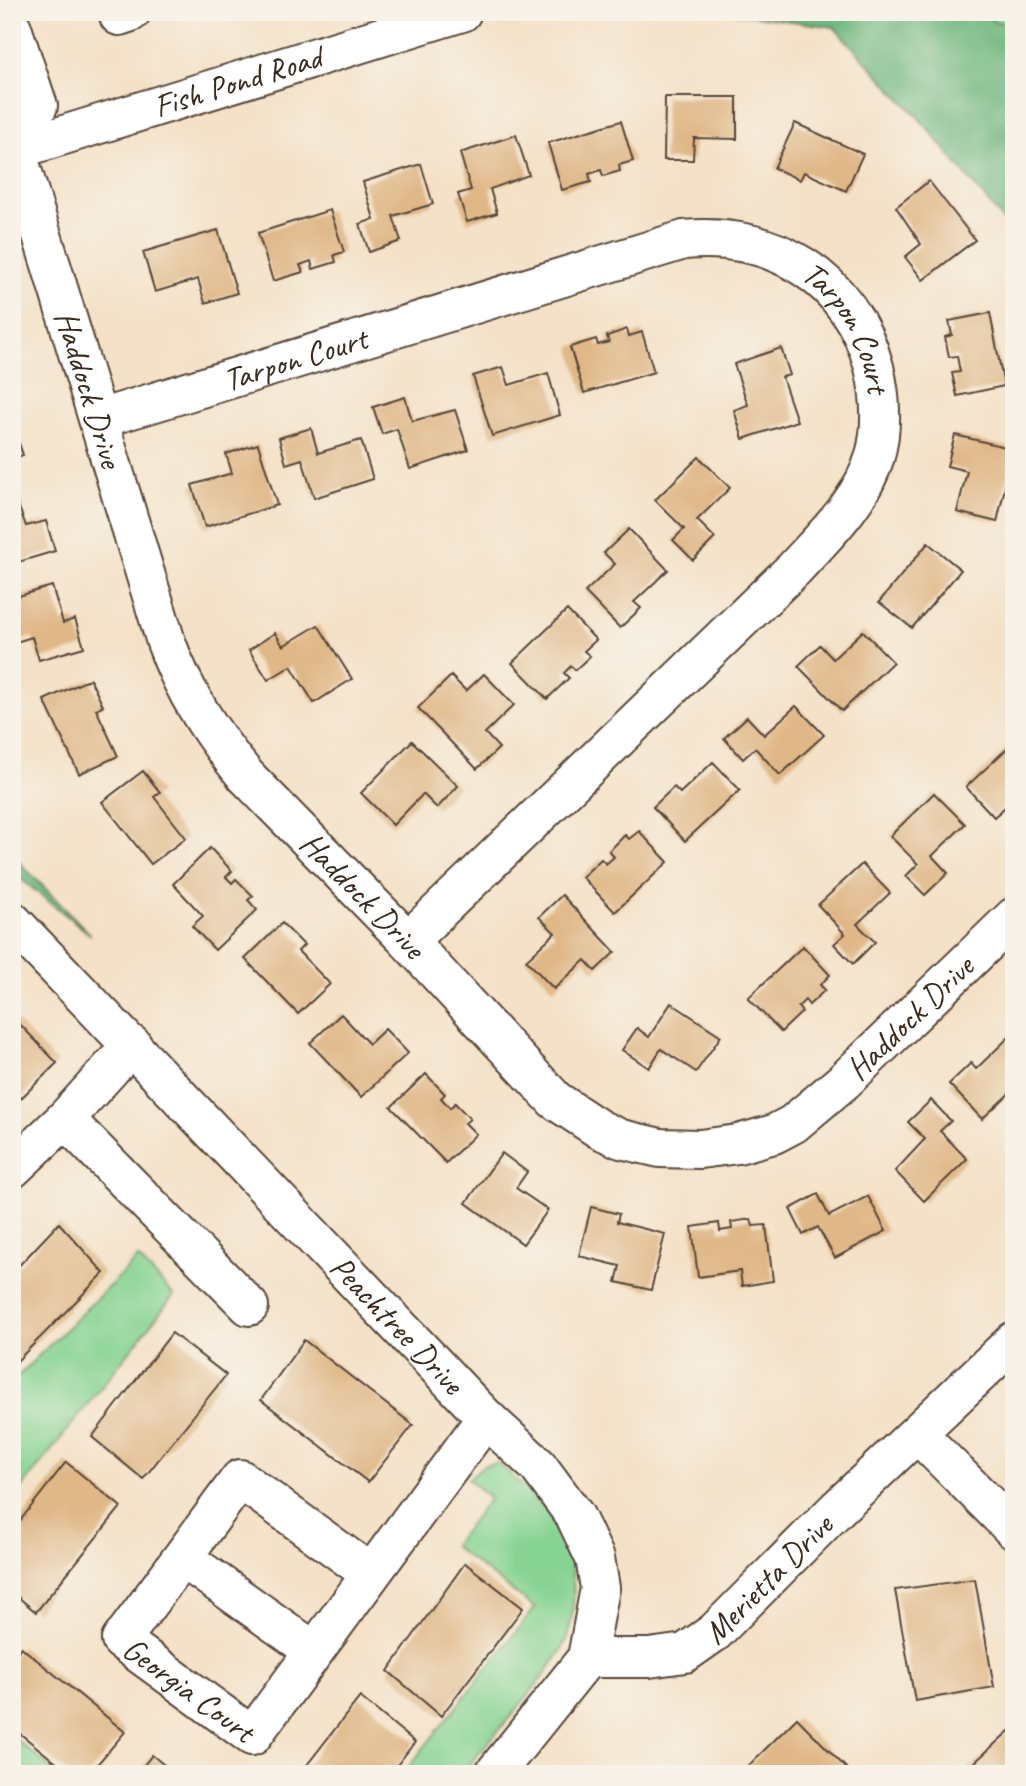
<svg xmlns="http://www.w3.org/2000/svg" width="1026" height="1786" font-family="Caveat,sans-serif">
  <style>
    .green { fill: #86d392; stroke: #607e58; stroke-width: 2 }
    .forest { fill: #6cb57c; stroke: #54704d; stroke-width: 2 }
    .building { fill: #e0b888 }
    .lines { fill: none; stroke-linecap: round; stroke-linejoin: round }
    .minor-casing { stroke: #574537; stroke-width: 42 }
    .minor { stroke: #fff; stroke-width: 38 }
    .labels { text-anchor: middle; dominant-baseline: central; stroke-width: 5; stroke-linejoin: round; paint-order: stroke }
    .street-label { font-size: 33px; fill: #3b2a1e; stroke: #f7f3e8 }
  </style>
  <rect width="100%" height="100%" fill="#f7f3e8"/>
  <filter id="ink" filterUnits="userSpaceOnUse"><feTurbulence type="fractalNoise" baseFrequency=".0143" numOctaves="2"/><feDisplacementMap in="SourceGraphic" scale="14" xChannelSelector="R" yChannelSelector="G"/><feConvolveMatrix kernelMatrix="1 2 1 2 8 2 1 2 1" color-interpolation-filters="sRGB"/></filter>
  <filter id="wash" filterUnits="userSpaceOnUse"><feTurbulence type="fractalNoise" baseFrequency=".00686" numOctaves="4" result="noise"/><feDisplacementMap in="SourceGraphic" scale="28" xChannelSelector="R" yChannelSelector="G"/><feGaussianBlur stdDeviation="1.57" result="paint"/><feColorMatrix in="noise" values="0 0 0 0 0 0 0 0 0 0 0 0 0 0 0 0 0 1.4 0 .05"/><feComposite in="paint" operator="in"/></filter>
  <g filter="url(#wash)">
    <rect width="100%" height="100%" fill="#f4e1c7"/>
    <g class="green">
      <path d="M990,12H1014V24L993,22Z"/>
      <path d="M138,1258L174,1295L12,1500V1382Z"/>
      <path d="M499,1463C520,1485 552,1510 564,1540C577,1573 578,1623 559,1654C533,1694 492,1736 462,1774H403L535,1608L453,1546L490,1498L468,1479L484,1465Z"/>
      <path d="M12,1736L57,1774H12Z"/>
    </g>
    <g class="forest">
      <path d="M724,12H990L993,22L1014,24V234L926,126L834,27Z"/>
      <path d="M12,855L91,935L12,872Z"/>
    </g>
    <g id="blocks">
      <g class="building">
        <path d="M665,97H737V139L694,138L693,160H664Z"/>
        <path d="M621,121L633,161L619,165L620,171L603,176L601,170L589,174L591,182L562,190L548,143Z"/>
        <path d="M795,123L863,154L846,191L804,172L800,180L774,168Z"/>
        <path d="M516,135L529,175L490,189L497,213L467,222L458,194L471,190L460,153Z"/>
        <path d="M421,164L433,204L393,216L401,241L369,252L360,224L374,219L363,182Z"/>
        <path d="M929,181L975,240L923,280L905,257L921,244L896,207Z"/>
        <path d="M330,210L344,252L334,255L336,262L313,269L311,261L300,265L303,272L273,281L258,233Z"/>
        <path d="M218,230L237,293L205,303L198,279L155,292L143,252Z"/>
        <path d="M990,313L1004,386L957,396L952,373L960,372L957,356L949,357L945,337L952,335L949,321Z"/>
        <path d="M627,329L629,336L642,332L654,372L584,393L570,347L596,339L598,345L609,342L607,336Z"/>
        <path d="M781,348L790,375L782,377L797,421L743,439L734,410L748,405L734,364Z"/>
        <path d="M503,367L509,385L548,373L560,415L492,436L473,376Z"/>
        <path d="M405,397L412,421L455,410L468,450L410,469L397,429L382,434L373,407Z"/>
        <path d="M12,423L23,455L12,459Z"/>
        <path d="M311,428L318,453L361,440L373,479L314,498L302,459L286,464L279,438Z"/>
        <path d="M955,435L1014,449L997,522L957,512L967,471L947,466Z"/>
        <path d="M258,444L277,505L205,527L192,485L232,473L226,454Z"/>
        <path d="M699,457L730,488L697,520L715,538L693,560L673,540L684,529L655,500Z"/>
        <path d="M12,489L26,526L46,521L55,551L12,564Z"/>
        <path d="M629,529L668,570L634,602L641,608L620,628L585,592L615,564L604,553Z"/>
        <path d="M928,543L961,570L912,628L879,602Z"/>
        <path d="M52,586L63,623L75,619L84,647L39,660L32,637L16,642L12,629V598Z"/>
        <path d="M567,610L596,640L584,651L590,656L575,670L571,666L564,673L569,678L547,699L512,663Z"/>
        <path d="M318,625L352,679L314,703L291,666L268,680L249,650L275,633L283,646Z"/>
        <path d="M863,631L893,662L842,711L798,666L820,645L833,659Z"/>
        <path d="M484,674L514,705L485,733L499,748L477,769L418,708L451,676L466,691Z"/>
        <path d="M90,679L103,706L96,709L118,756L79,774L44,700Z"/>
        <path d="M796,706L824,735L780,775L755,748L743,759L724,738L747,717L764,735Z"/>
        <path d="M412,741L458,786L437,808L423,794L393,825L361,793Z"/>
        <path d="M1014,742V809L1009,813L1004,808L994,817L966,787Z"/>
        <path d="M713,762L740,790L685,841L653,807L674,787L680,793Z"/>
        <path d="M143,771L160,792L154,797L186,838L151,864L102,802Z"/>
        <path d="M934,793L965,824L932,856L948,873L925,895L906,876L918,864L890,836Z"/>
        <path d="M639,831L668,862L615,912L582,877L601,859L606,864L614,857L609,851L625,835L629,839Z"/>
        <path d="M210,848L232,871L226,877L232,883L236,879L253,896L248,900L257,910L215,950L192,926L203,916L173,884Z"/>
        <path d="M862,864L890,893L857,924L875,942L853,964L834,944L845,934L818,905Z"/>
        <path d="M562,895L615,952L595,971L585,960L554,989L526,960L555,933L539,917Z"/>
        <path d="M282,923L304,945L298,951L330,984L298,1014L245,959Z"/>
        <path d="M803,946L830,975L820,985L825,990L809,1005L805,1000L798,1007L802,1012L781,1032L748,998Z"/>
        <path d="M671,1003L721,1036L696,1072L661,1049L649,1068L622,1050L637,1028L649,1037Z"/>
        <path d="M341,1014L369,1044L385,1029L408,1053L361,1097L310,1043Z"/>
        <path d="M12,1016L57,1063L12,1107Z"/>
        <path d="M1009,1037L1014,1041V1089L982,1119L949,1084L971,1063L976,1069Z"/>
        <path d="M426,1074L445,1094L441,1098L450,1108L455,1103L470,1119L465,1123L476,1134L446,1163L391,1107Z"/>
        <path d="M931,1100L951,1121L940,1131L967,1159L924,1201L895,1171L925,1139L908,1122Z"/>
        <path d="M502,1153L527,1172L516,1188L548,1210L523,1244L466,1203Z"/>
        <path d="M818,1194L829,1216L868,1196L886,1231L835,1258L818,1227L803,1235L790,1209Z"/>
        <path d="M591,1207L619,1214L617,1222L665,1234L651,1290L616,1282L620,1266L579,1256Z"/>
        <path d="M751,1219L753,1226L766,1225L773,1281L742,1286L740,1271L698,1277L692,1227L719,1223L720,1231L732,1229L731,1222Z"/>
        <path d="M59,1223L104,1273L12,1366V1273Z"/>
        <path d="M172,1333L226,1375L143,1479L92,1437Z"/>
        <path d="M304,1340L413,1425L368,1482L261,1400Z"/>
        <path d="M66,1462L121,1507L36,1612L12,1592V1531Z"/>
        <path d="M465,1563L523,1608L441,1716L388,1671Z"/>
        <path d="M975,1579L994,1687L915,1701L895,1590Z"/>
        <path d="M21,1647L125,1732L89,1774H70L12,1727V1658Z"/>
        <path d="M360,1697L415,1742L390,1774H300Z"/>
        <path d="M797,1718L852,1774H740Z"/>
        <path d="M1009,1731L1014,1736V1774H962Z"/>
        <path d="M152,1755L175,1774H137Z"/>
      </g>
    </g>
  </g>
  <g filter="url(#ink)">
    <use href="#blocks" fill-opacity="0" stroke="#574537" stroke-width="2"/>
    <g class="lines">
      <g class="minor-casing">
        <g id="minor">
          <path d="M118,12L119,16L131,12"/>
          <path d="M12,28L38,106L16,150"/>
          <path id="s1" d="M16,150L166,642C184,693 212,735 246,776L408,941L555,1100L599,1129L621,1139L660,1148L700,1149L738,1144L774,1134L793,1124L844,1081L1014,917"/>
          <path id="s2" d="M12,151L462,12"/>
          <path id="s3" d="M99,419L684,240C773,232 850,277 874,367C881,396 883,426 875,456C862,501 825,535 795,568L408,941"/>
          <path id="s4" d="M12,921L486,1418L538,1466L575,1516L595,1558L600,1588L587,1658L494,1774"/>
          <path d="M65,1119L249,1306"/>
          <path d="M12,1169L65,1119L132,1045"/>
          <path d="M918,1434L1014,1530"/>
          <path d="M183,1558L314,1651"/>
          <path id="s5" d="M371,1574L240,1479L121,1640L252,1736L486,1418"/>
          <path id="s6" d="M587,1658H649L685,1653L715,1632L837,1509L1014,1341"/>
        </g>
      </g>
      <use href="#minor" class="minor"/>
    </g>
  </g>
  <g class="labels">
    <g class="street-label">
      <text stroke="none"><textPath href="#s2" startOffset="236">Fish Pond Road</textPath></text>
      <text stroke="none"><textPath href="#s3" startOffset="814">Tarpon Court</textPath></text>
      <text stroke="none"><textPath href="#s3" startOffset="205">Tarpon Court</textPath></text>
      <text stroke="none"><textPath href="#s1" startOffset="250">Haddock Drive</textPath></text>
      <text stroke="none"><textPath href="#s1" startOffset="838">Haddock Drive</textPath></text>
      <text stroke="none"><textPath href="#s1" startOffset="1531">Haddock Drive</textPath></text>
      <text stroke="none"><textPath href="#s4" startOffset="558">Peachtree Drive</textPath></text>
      <text stroke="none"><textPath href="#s6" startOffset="210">Merietta Drive</textPath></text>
      <text stroke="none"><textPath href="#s5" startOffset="446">Georgia Court</textPath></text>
    </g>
  </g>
  <rect width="1026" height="1786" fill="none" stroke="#f7f3e8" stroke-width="42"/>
</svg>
